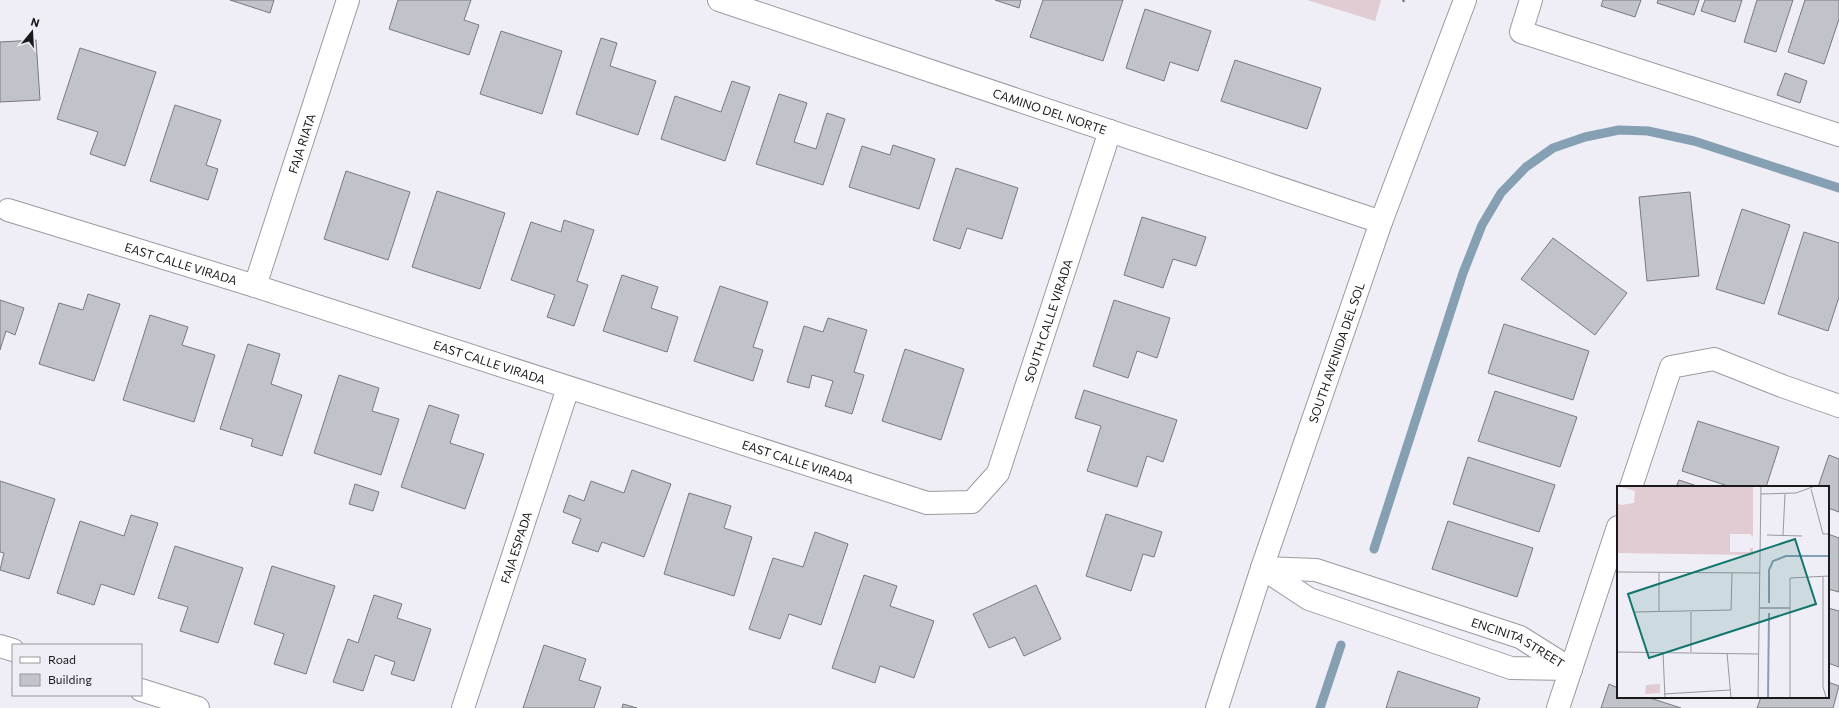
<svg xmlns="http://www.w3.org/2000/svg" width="1839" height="708" font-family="Commissioner,sans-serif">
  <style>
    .green { fill: #e0ccd2 }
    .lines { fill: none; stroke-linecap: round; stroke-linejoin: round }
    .stream { stroke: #859fb3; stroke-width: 9 }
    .building { fill: #c1c3ca; stroke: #787a80 }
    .minor-casing { stroke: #9c9aa1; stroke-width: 24 }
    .path { stroke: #7f7d83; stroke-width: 2.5; stroke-dasharray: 3 3; stroke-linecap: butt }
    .minor { stroke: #fff; stroke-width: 22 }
    .labels { text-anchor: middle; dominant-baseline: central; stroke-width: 3.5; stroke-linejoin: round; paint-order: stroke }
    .street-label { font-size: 12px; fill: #1a191c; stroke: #efedf5 }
    .inset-river { fill: none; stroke: #859fb3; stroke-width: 2 }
    .inset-road { fill: none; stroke: #9a989e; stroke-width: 1 }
    .view { fill: #0f766e; fill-opacity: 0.15; stroke: #0f766e; stroke-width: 2 }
    .inset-edge { fill: none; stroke: #1a191c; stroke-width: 2 }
  </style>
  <rect width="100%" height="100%" fill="#efedf5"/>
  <path class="green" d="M1307,0H1381L1375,21Z"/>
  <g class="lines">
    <g class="stream">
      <path d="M1374,549L1463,273L1482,225L1501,193L1526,167L1553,148L1585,137L1619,130L1648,131L1694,141L1839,188"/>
      <path d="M1320,708L1341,645"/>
    </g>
  </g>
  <g class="building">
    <path d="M230,0H274L270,13Z"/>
    <path d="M398,0H471L464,20L479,25L469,55L389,29Z"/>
    <path d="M995,0H1021L1019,8Z"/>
    <path d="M1043,0H1123L1103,61L1030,37Z"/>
    <path d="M1603,0H1641L1635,17L1601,6Z"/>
    <path d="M1658,0H1699L1694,15L1657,3Z"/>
    <path d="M1705,0H1742L1735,22L1701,11Z"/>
    <path d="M1757,0H1793L1776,52L1744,42Z"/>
    <path d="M1805,0H1839V19L1824,64L1788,52Z"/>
    <path d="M1145,9L1211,31L1198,71L1170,62L1164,81L1126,68Z"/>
    <path d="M501,31L562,51L542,114L480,94Z"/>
    <path d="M601,38L617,43L610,66L656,81L638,135L576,114Z"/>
    <path d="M36,40L40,100L0,102V42Z"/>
    <path d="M80,48L156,72L125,166L90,154L98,132L57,119Z"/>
    <path d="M1235,60L1321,88L1307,129L1221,101Z"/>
    <path d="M1785,73L1807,81L1800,103L1777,95Z"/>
    <path d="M732,81L750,87L725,161L661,139L675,96L721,112Z"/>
    <path d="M779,94L807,103L794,142L816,149L827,113L845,119L823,185L756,164Z"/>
    <path d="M175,105L221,120L206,165L218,169L208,200L150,181Z"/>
    <path d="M893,145L935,159L919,209L849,187L862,146L890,155Z"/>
    <path d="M956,168L1018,188L1002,239L967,228L960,249L933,240Z"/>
    <path d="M346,171L410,192L388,260L324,239Z"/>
    <path d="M437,191L505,213L480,289L412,267Z"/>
    <path d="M1690,192L1699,276L1647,281L1639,197Z"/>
    <path d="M1742,209L1790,225L1764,304L1716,289Z"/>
    <path d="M1142,217L1206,237L1196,266L1173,259L1163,288L1124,275Z"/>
    <path d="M564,220L594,230L577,281L588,285L574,326L547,317L555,295L511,280L531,222L561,232Z"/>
    <path d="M1804,232L1839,243V297L1828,331L1778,314Z"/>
    <path d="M1553,238L1627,293L1595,335L1521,279Z"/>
    <path d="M622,275L658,287L651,308L678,317L667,352L603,331Z"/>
    <path d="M720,286L768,302L753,347L763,350L753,381L694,361Z"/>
    <path d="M88,294L120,304L94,381L39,364L59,303L83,310Z"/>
    <path d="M0,300L24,308L15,335L6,331L0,350Z"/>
    <path d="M1114,300L1170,318L1157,358L1137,351L1128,378L1093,366Z"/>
    <path d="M150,315L188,327L182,345L215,355L194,422L123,400Z"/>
    <path d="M828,318L867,330L854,372L864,375L852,414L825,406L833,381L812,375L809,388L787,382L804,326L823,332Z"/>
    <path d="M1504,324L1589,351L1573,400L1488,373Z"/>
    <path d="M248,344L280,354L271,384L302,395L282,456L251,446L253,439L220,429Z"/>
    <path d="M905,349L964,369L941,440L882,421Z"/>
    <path d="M339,375L379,388L372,411L399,419L381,475L314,453Z"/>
    <path d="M1084,390L1177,420L1163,462L1147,456L1137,487L1087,471L1101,426L1075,418Z"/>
    <path d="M1495,391L1577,417L1560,467L1478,441Z"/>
    <path d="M429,405L459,415L450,443L484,454L465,509L401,487Z"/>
    <path d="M1698,421L1779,447L1766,487H1731L1682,471Z"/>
    <path d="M1829,455L1839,459V512L1828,508V487H1818Z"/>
    <path d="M1468,457L1555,485L1539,532L1453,504Z"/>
    <path d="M632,470L671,484L644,557L602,542L598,552L572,543L581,519L563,512L569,495L584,501L591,481L624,493Z"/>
    <path d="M1679,480L1700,487H1676Z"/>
    <path d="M0,481L55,499L29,579L0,570L4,553L0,552Z"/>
    <path d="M355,484L379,492L373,511L349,504Z"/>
    <path d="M689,493L731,506L724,528L752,537L734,596L664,574Z"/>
    <path d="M1106,514L1162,532L1154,557L1143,554L1131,591L1086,576Z"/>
    <path d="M131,515L158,523L134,595L101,584L94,605L57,593L80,521L124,536Z"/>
    <path d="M1448,521L1533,548L1517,597L1432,569Z"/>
    <path d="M815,532L848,544L821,625L789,614L780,639L749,629L773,558L803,567Z"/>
    <path d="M1828,534L1839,538V592L1828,589Z"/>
    <path d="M175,546L243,568L218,643L180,631L188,607L158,598Z"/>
    <path d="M272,566L335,586L306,674L274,664L284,634L254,624Z"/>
    <path d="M864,575L897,586L890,606L934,621L914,678L880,666L875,683L832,668Z"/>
    <path d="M1036,585L1061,639L1024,656L1015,637L989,648L973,614Z"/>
    <path d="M374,595L402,604L397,618L431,629L414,681L391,674L395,662L375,655L363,691L333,682L348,639L358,643Z"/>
    <path d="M1828,608L1839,611V667L1828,663Z"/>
    <path d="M544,645L586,659L579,680L601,687L594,708H523Z"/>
    <path d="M1398,671L1480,698L1477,708H1386Z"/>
    <path d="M1828,682L1839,686L1833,708H1757L1761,697H1828Z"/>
    <path d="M1609,684L1618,688V697H1647L1681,708H1601Z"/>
    <path d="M623,704L637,708H622Z"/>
  </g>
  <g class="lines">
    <g class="minor-casing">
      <g id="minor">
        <path id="s1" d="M719,0L1381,222"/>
        <path d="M1531,0L1521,32L1839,135"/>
        <path id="s2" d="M8,210L255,286L927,503L972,502L998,473L1110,131"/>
        <path id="s3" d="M255,286L348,0"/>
        <path d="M1631,487L1671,367L1714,359L1782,386L1839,406"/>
        <path d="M1262,568L1309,599L1511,668L1571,669"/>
        <path id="s4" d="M1262,568L1316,570L1520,637L1571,669"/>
        <path d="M0,646L13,650"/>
        <path d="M141,690L198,708"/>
        <path id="s5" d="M463,708L568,388"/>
        <path id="s6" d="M1217,708L1262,568L1381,222L1465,0"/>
        <path d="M1558,708L1618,527"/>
      </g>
    </g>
    <path class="path" d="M1403,2L1404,0"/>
    <use href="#minor" class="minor"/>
  </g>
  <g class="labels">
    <g class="street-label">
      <text stroke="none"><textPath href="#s1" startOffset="349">CAMINO DEL NORTE</textPath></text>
      <text stroke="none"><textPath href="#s3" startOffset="150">FAJA RIATA</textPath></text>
      <text stroke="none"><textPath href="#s2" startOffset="181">EAST CALLE VIRADA</textPath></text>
      <text stroke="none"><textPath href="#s2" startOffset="1209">SOUTH CALLE VIRADA</textPath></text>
      <text stroke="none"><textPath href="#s6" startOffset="375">SOUTH AVENIDA DEL SOL</textPath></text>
      <text stroke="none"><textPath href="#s2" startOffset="505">EAST CALLE VIRADA</textPath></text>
      <text stroke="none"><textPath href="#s2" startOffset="829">EAST CALLE VIRADA</textPath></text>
      <text stroke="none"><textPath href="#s5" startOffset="169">FAJA ESPADA</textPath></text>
      <text stroke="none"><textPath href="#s4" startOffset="269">ENCINITA STREET</textPath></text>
    </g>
  </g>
  <g transform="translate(1617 486)">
    <rect width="212" height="212" fill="#efedf5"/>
    <path d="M0,0H136V51L133,48H113V66H133V62H136V69L0,67V17L4,19L17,17L18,5ZM43,198V207L28,208L29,199Z" fill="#e0ccd2"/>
    <path class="inset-river" d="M152,117V84L156,75L169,70H212M151,212L152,127"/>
    <path class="inset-road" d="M194,3L206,48H212M144,8L179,7L198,0M150,49L185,50M166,49L168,8M0,86L143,87M42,86V126M142,122H173M143,122H172M18,126L114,124L115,87M0,166L142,168M46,166L48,212M74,166V126M110,167L114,212M47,208L113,204M141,212L144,0M173,212V92L212,90M206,212L209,211L206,201V90"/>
    <path class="view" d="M178,53L199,118L32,172L11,108Z"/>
    <rect width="212" height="212" class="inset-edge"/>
  </g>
  <rect x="12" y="644" width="130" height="52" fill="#efedf5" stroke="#9a989e"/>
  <rect x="20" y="657" width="20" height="6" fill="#ffffff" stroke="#9a989e"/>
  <text x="48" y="664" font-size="12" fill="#1a191c">Road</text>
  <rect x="20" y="674" width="20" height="12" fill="#c1c3ca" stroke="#9a989e"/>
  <text x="48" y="684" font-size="12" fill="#1a191c">Building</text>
  <g transform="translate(32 32) rotate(18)" stroke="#efedf5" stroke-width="3" paint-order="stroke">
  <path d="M0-3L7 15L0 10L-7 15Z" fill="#1a191c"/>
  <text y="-6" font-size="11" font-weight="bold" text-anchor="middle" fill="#1a191c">N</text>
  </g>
</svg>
